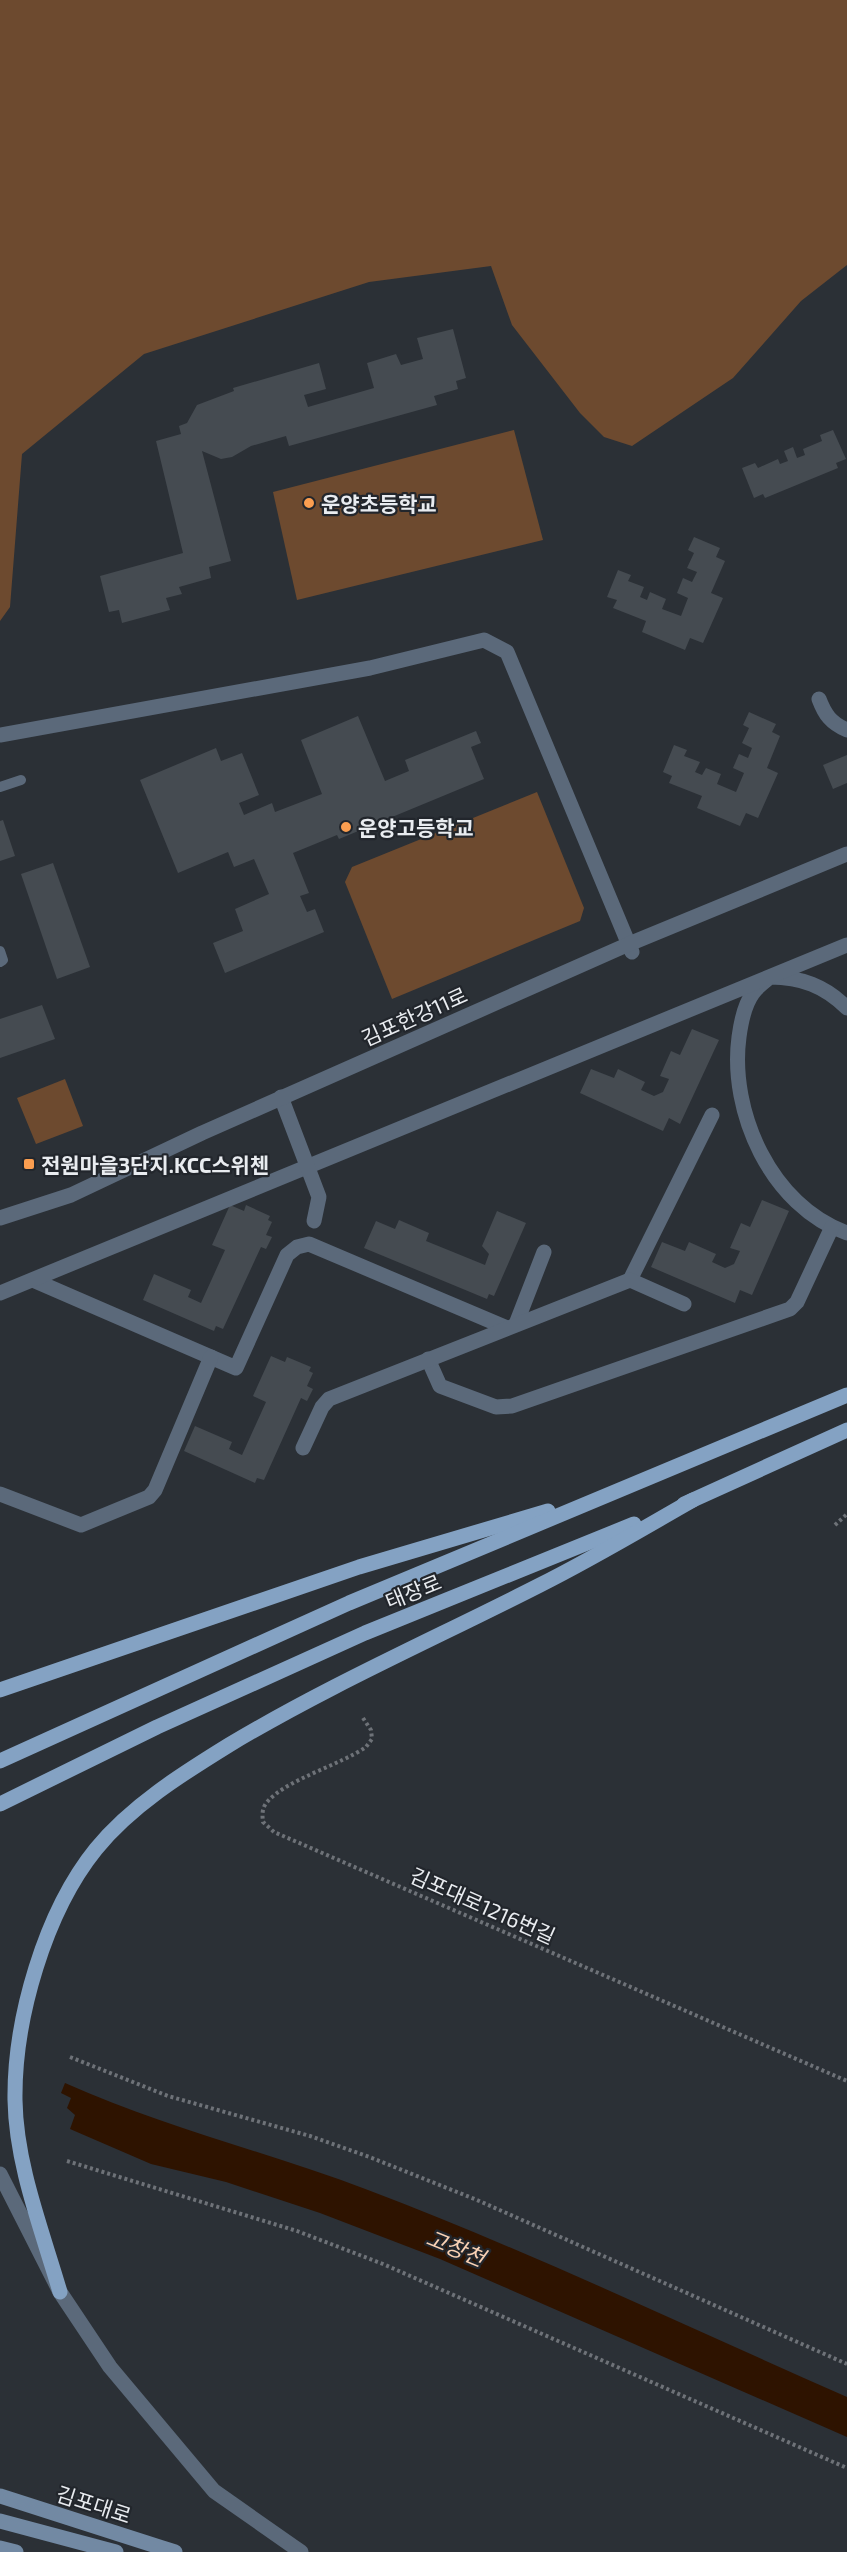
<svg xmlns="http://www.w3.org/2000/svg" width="847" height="2552" font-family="'Exo 2','Noto Sans KR',sans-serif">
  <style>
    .green { fill: #6d4a2f }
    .water { fill: #2e1300 }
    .building { fill: #454b51 }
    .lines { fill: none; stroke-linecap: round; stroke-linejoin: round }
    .path { stroke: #6e7278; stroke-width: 4; stroke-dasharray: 3 3; stroke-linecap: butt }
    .service { stroke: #5b697a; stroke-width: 10 }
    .pedestrian { stroke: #5b697a; stroke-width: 15 }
    .minor { stroke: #5b697a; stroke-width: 15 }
    .tertiary { stroke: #5b697a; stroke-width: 15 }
    .secondary { stroke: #7289a3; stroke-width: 15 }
    .primary { stroke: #84a2c3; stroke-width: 15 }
    .poi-dot { fill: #fb9e50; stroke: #22262c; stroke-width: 2 }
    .labels { text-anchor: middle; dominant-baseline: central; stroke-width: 4.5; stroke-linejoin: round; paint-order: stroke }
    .poi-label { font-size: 21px; font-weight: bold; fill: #e9ecf0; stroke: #22262c; text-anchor: start }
    .street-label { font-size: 21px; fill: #e9ecf0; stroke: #22262c }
    .water-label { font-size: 22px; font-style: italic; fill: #f9d1b4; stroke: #22262c }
  </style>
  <rect width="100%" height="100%" fill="#2b3036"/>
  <g class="green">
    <path d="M0,0H847V265L801,301L733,378L632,446L604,437L580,413L512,325L491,266L369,282L144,354L22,454L10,607L0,621Z"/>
    <path d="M514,430L543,540L297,600L273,492Z"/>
    <path d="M537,792L584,908L580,921L392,999L345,882L352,867Z"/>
    <path d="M65,1079L83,1126L36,1144L17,1098Z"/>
  </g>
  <path class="water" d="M65,2083C163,2127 268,2152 368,2190C531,2252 688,2327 847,2397V2437L440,2259L320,2213L226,2182L151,2164L70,2129L75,2115L67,2108L71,2098L61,2093Z"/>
  <g class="building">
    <path d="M453,329L466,378L456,381L458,389L434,396L437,405L289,446L286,436L251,446L232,457L221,459L202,451L231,561L209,567L211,578L179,587L182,594L166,598L170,610L122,623L119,610L109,612L100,576L183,553L156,441L181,434L179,426L187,423L197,405L234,391L233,388L319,363L326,389L304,395L308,407L374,388L367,363L396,354L401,365L423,359L417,338Z"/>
    <path d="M833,430L846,459L836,463L838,468L765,498L763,494L754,498L742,468L755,463L758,468L778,459L780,464L788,461L784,451L793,447L797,458L805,455L803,449L822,441L820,435Z"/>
    <path d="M694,537L720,548L716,557L725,561L711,593L723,598L703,643L690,638L685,650L642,632L646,621L613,608L617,600L607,597L618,570L631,575L628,581L644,587L640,597L647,600L650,592L666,599L662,609L681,616L688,598L677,593L683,578L692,582L697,572L687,568L694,553L688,550Z"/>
    <path d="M749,712L776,724L772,732L780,736L767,768L778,773L758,818L746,813L740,826L697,808L702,796L669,783L672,776L663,772L674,745L687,750L684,756L700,762L695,772L702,775L706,768L721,774L717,784L736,792L744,773L733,768L739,754L748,758L752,748L742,743L749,728L743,725Z"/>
    <path d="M358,716L385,781L409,771L405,760L476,731L481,743L471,747L484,779L339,839L337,835L293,853L309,893L300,896L307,912L315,909L324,932L225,973L213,943L243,931L235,909L269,894L254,859L234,867L228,852L178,873L140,780L216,748L221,761L242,753L259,795L239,803L244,815L272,803L275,812L322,794L301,740Z"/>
    <path d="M847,755V783L833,789L823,765Z"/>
    <path d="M3,820L15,856L0,861V821Z"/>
    <path d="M53,863L90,967L57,979L21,874Z"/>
    <path d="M42,1005L55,1039L0,1058V1019Z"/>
    <path d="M692,1029L719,1040L680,1124L669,1118L663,1131L580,1093L591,1069L614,1078L618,1069L645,1082L641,1090L654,1096L663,1092L669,1079L660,1076L671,1051L680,1055Z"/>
    <path d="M762,1200L789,1211L752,1295L740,1290L735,1303L651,1267L662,1242L685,1251L689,1242L716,1254L712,1262L725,1268L734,1264L740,1251L730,1248L741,1223L750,1227Z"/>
    <path d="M230,1205L244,1211L246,1205L270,1216L268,1220L272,1222L266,1235L272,1237L266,1249L261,1247L223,1329L216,1326L214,1331L143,1300L154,1274L191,1290L188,1297L201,1303L225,1250L212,1245Z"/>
    <path d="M497,1211L526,1223L494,1296L489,1294L487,1299L364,1248L376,1221L395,1229L399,1220L429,1233L426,1241L485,1265L489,1254L482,1246Z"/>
    <path d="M271,1356L285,1362L287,1357L311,1367L309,1371L313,1373L307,1386L313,1389L307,1401L301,1398L264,1480L257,1478L255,1483L184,1451L195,1426L232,1442L229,1449L242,1455L266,1402L253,1396Z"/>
  </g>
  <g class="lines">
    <g class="path">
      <path d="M835,1525L847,1514"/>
      <path d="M363,1718L371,1730L372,1739L366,1747C340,1765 288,1779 268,1801C262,1807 262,1814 263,1822L274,1832L847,2081"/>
      <path d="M70,2057L168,2096L310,2136L372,2158L477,2200L847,2364"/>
      <path d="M67,2161L297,2231L383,2264L847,2468"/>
    </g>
    <g class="service">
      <path d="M0,787L21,780"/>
      <path d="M0,951L3,960L0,962"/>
    </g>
    <g class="pedestrian">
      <path d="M847,1008C825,986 801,977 770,977C764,982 757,987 753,993C744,1005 741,1022 739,1037C729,1112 771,1206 847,1233"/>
      <path d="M33,1280L236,1368L287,1255L297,1247L309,1244L507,1328"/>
      <path d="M630,1280L712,1115"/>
      <path d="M0,1293L847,945"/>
      <path d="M516,1324L544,1252"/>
      <path d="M428,1359L440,1386L496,1407L512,1406L790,1309L797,1302L832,1227"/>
      <path d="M303,1448L322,1407L329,1399L630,1280L684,1304"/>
      <path d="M0,1494L81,1525L149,1497L155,1490L211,1357"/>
    </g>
    <g class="minor">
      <path d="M819,699C825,715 831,723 847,730"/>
      <path d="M0,735L370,668L484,640L507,652L632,952"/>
      <path d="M281,1097L319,1197L314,1221"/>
    </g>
    <g class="tertiary">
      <path d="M0,1218L71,1195L202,1133L629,944L847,854"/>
      <path d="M0,2174L60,2292L110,2367L214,2491L301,2552"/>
    </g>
    <g class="secondary">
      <path d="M0,2496L175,2552"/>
      <path d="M0,2521L116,2552"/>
      <path d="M0,2548L16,2552"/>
    </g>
    <g class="primary">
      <path d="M684,1504L847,1430"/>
      <path d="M0,1690L359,1567L548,1511"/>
      <path d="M0,1761L349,1603L847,1395"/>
      <path d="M0,1804L157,1727L365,1633L634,1524"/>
      <path d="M60,2292C42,2230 16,2165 15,2100C14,2019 45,1912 96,1849C131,1806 182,1774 229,1745C329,1685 436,1638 540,1585C592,1559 642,1529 693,1500"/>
    </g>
  </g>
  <g class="poi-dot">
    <circle cx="309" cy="503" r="6"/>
    <circle cx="346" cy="827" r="6"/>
    <rect x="23" y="1158" width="12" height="12" rx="3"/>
  </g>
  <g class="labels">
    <g class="poi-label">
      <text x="321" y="503">운양초등학교</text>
      <text x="358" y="827">운양고등학교</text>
      <text x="41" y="1164">전원마을3단지.KCC스위첸</text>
    </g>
    <g class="street-label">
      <text transform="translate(414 1016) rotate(-24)">김포한강11로</text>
      <text transform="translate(413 1591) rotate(-22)">태장로</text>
      <text transform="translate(483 1905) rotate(24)">김포대로1216번길</text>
      <text transform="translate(94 2504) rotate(18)">김포대로</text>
    </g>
    <g class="water-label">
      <text transform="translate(456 2247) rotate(22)">고창천</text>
    </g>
  </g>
</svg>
